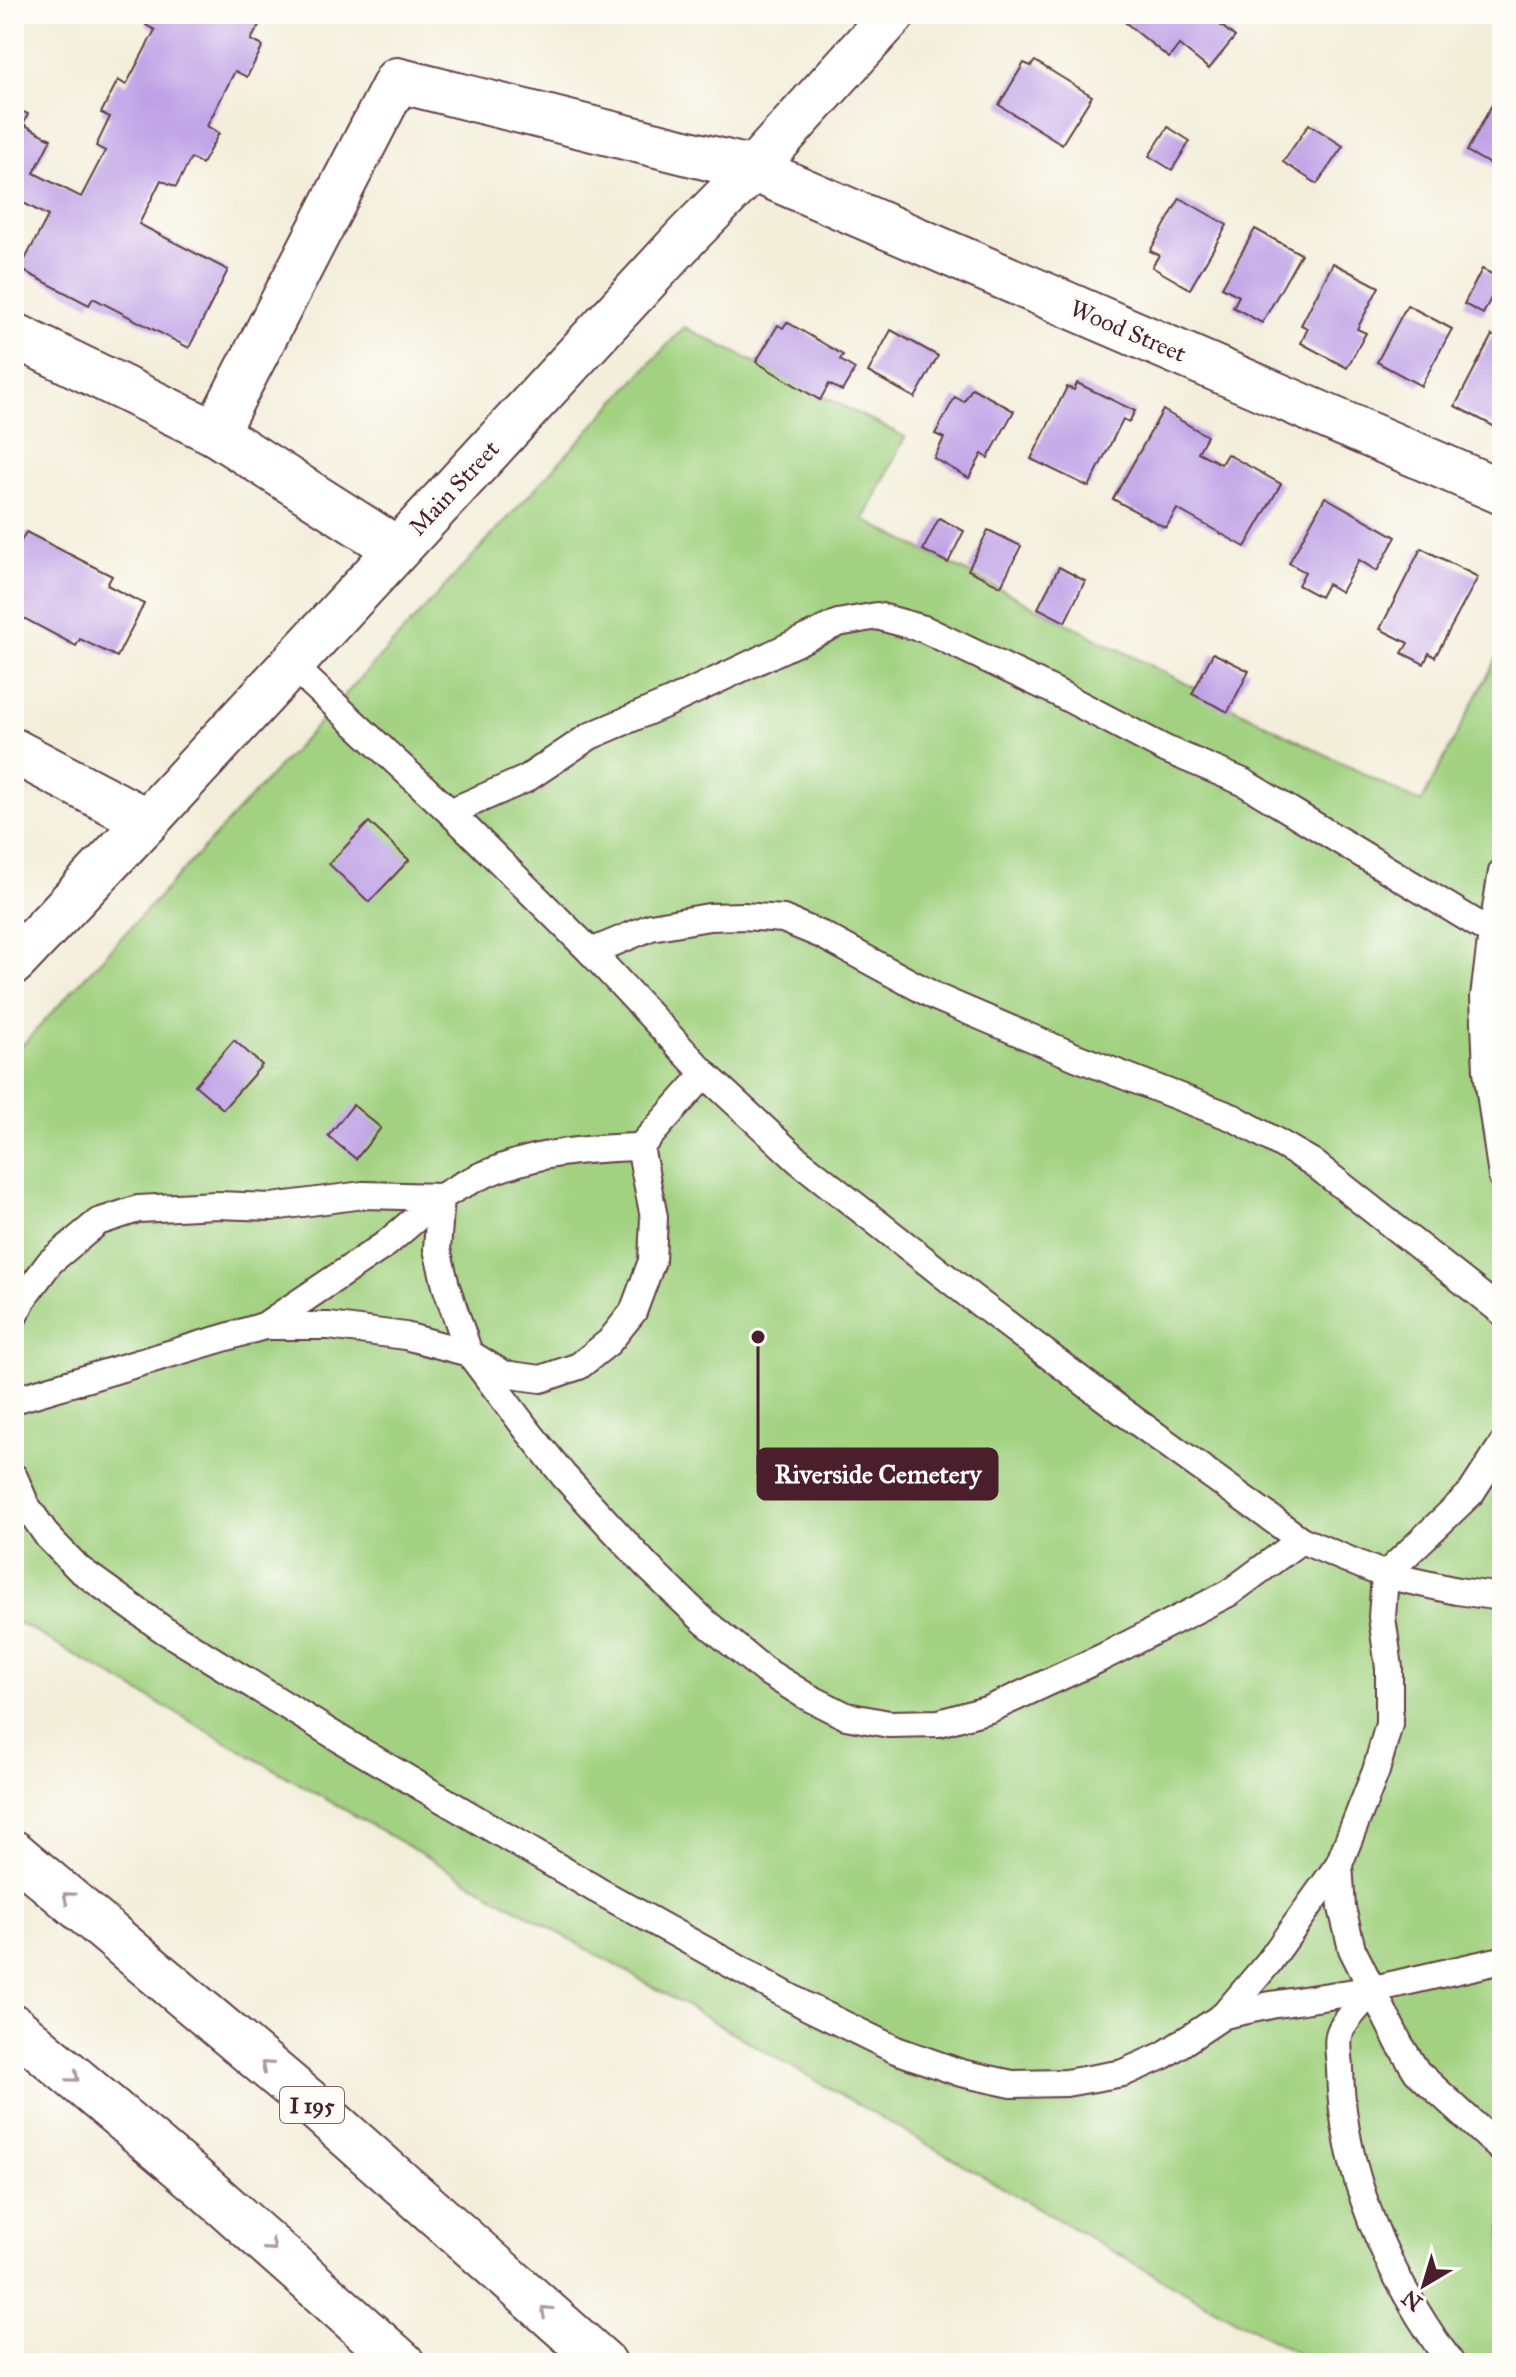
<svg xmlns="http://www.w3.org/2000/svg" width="1516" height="2377" font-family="'IM FELL Great Primer',serif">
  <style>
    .green { fill: #a2d281; stroke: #767856; stroke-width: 2 }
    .building { fill: #bea0e6 }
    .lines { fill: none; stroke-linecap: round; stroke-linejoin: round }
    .service-casing { stroke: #633e45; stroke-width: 30 }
    .minor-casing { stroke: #633e45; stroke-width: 48 }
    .secondary-casing { stroke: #633e45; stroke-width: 48 }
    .motorway-casing { stroke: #633e45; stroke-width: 48 }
    .service { stroke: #fff; stroke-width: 26 }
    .minor { stroke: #fff; stroke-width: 44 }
    .secondary { stroke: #fff; stroke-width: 44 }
    .motorway { stroke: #fff; stroke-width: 44 }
    .oneway { stroke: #ae9aa0 }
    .labels { text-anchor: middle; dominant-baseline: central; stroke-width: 8; stroke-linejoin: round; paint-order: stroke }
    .shield { fill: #fdfcf7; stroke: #806168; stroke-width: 2 }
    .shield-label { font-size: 22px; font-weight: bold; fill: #4a1f2b }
    .street-label { font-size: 24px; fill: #4a1f2b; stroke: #fdfcf7 }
    .leader { fill: none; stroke: #4a1f2b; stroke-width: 3 }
    .callout-dot { fill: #4a1f2b; stroke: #fdfcf7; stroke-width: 3 }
    .callout { fill: #4a1f2b; stroke: #4a1f2b; stroke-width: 3 }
    .callout-label { font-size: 26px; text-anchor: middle; font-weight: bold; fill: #fff }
  </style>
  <rect width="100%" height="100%" fill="#fdfcf7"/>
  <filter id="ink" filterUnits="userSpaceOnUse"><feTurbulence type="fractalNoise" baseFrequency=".0125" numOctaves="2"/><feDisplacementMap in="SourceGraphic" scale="16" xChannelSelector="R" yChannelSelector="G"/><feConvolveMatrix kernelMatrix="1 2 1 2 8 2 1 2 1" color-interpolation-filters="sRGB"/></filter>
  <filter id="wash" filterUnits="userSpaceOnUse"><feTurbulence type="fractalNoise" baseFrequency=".006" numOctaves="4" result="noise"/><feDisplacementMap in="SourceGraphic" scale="32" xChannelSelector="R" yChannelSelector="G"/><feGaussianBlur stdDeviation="1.8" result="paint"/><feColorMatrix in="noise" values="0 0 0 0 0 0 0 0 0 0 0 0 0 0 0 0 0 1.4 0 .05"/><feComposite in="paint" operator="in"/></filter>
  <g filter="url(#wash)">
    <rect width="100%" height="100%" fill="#f3eeda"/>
    <path class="green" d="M684,327L905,437L864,520L1421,803L1502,648V2363H1314L1146,2270L14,1620V1054Z"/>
    <g id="blocks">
      <g class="building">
        <path d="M152,14H265L251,40L263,46L247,77L235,71L207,126L219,133L202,164L191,158L176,187L161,180L139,224L228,270L189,348L93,298L89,305L20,269L48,216L20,201L14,212V108L28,114L23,124L51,139L34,173L81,197L105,151L96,146L110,117L101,113L118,80L126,85L155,30L146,25Z"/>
        <path d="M586,14H613L607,25Z"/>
        <path d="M1115,14H1207L1235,37L1209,69L1179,45L1169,58Z"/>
        <path d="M1035,61L1092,96L1062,144L999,105L1024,63L1031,66Z"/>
        <path d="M1494,101L1502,106V171L1467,151Z"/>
        <path d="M1309,124L1343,146L1317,184L1283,162Z"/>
        <path d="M1168,127L1190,141L1172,170L1149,156Z"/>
        <path d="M1180,198L1227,225L1190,289L1152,267L1159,255L1150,251Z"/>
        <path d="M1255,229L1301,254L1262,323L1233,307L1239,296L1222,287Z"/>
        <path d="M1333,263L1379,287L1357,329L1366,333L1347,368L1301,343L1308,328L1301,325Z"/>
        <path d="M1482,269L1502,279V304L1491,298L1483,314L1464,304Z"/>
        <path d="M1407,305L1452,329L1421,386L1377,362Z"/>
        <path d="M787,322L843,355L840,360L855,369L842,391L829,384L820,400L756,362L778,325L783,328Z"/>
        <path d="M891,330L938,356L915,398L868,372Z"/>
        <path d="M1492,335L1502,341L1501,430L1455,406Z"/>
        <path d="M1077,383L1135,411L1129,422L1123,419L1089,487L1031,459L1067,387L1074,390Z"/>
        <path d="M972,388L1014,411L988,458L982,454L969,478L934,458L944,438L935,434L955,397L964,402Z"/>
        <path d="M1163,410L1207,436L1198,452L1221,464L1227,454L1281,484L1245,547L1177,509L1166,528L1113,499Z"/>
        <path d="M1325,497L1396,537L1377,571L1359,560L1341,592L1327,584L1320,597L1298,585L1305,572L1289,563Z"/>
        <path d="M939,518L964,531L948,563L923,550Z"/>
        <path d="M988,530L1021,546L1001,586L968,570Z"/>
        <path d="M26,532L112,576L107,585L144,604L117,657L80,639L76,646L14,613V538L21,541Z"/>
        <path d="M1421,548L1478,577L1435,657L1429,653L1424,664L1402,653L1408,643L1380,629Z"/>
        <path d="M1059,567L1085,581L1065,622L1038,608Z"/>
        <path d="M1213,653L1249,671L1228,712L1192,694Z"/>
        <path d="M369,822L409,860L369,902L329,864Z"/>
        <path d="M234,1040L262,1065L223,1109L195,1085Z"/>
        <path d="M353,1105L381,1128L356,1159L328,1136Z"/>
      </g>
    </g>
  </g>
  <g filter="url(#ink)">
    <use href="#blocks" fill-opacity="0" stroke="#633e45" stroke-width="2"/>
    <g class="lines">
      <g class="service-casing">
        <g id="service">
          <path d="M292,665L450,812"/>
          <path d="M1500,947L1492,933L1502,872"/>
          <path d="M591,952L450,812L526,779L590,736L670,702L838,623L877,616L924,629L1054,691L1165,749L1243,782L1492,933L1484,997L1487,1071L1502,1177"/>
          <path d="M705,1074L591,952L651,927L709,917L743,916L783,919L822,935L938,998L1076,1057L1234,1118L1279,1143L1312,1162L1502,1312"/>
          <path d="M640,1147C563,1149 508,1156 441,1197L437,1249L446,1286L469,1353L528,1431L564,1476L647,1566L704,1621L764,1670L806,1696L846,1716L889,1724L939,1723L990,1709L1101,1658L1229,1593L1301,1540"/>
          <path d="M14,1316L24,1297L50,1262L98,1222L138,1209L216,1205L272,1207L363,1195L441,1197L386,1244L264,1326"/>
          <path d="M14,1400L264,1326H329L405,1336L469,1353L503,1374L541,1379L579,1366L609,1342L633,1312L652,1261L654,1217L640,1147L705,1074L799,1161L974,1299L1122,1411L1301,1540L1385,1575L1382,1617L1389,1668V1724L1376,1771L1339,1864L1342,1908L1352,1949L1399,2043L1417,2072L1502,2150"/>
          <path d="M1502,1445L1471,1493L1385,1575L1457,1591L1502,1597"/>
          <path d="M14,1477L26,1505L48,1537L79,1569L164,1630L345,1742L597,1890L806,2006L896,2050L961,2073L1012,2084L1066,2083L1123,2073L1164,2055L1224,2015L1271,2005L1374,1989L1502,1960"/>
          <path d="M1374,1989C1365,1999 1344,2021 1340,2032C1336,2042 1340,2059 1340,2069C1342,2175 1389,2279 1451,2363"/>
          <path d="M1224,2015L1269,1962L1339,1864"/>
        </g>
      </g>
      <g class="minor-casing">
        <g id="minor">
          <path d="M14,335L215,433"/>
          <path d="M397,549L215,433L397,80L753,169L1502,492"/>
          <path d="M14,751L147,821"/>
        </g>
      </g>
      <g class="secondary-casing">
        <path id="secondary" d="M14,962L147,821L687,236L753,169L893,14"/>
      </g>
      <g class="motorway-casing">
        <g id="motorway">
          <path d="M14,1853L306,2099L604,2363"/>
          <path d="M14,2027L205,2188L402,2363"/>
        </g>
      </g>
      <use href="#service" class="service"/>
      <use href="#minor" class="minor"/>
      <use href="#secondary" class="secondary"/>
      <use href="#motorway" class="motorway"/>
    </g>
    <defs><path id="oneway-chevron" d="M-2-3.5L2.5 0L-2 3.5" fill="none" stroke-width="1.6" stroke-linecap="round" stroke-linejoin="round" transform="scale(2)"/></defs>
    <g class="oneway">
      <use href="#oneway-chevron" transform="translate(68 1897) rotate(-141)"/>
      <use href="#oneway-chevron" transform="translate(266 2066) rotate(-139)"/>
      <use href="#oneway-chevron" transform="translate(74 2077) rotate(40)"/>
      <use href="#oneway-chevron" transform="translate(271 2246) rotate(41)"/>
      <use href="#oneway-chevron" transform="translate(546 2311) rotate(-138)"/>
    </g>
  </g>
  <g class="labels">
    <rect class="shield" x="280" y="2087" width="64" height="36" rx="6"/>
    <g class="shield-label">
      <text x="312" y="2105">I 195</text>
    </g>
    <g class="street-label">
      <text transform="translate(1128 331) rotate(23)">Wood Street</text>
      <text transform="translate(454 488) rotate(-47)">Main Street</text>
    </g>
  </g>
  <path class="leader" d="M758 1337L758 1474"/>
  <circle class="callout-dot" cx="758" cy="1337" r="8"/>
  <rect class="callout" x="758" y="1449" width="239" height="50" rx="8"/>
  <g class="callout-label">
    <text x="878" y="1483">Riverside Cemetery</text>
  </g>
  <rect width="1516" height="2377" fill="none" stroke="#fdfcf7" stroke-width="48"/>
  <g transform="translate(1424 2285) rotate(218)" stroke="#fdfcf7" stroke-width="6" paint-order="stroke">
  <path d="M0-6L14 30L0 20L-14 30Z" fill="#4a1f2b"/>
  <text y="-12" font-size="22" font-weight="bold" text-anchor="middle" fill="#4a1f2b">N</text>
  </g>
</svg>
